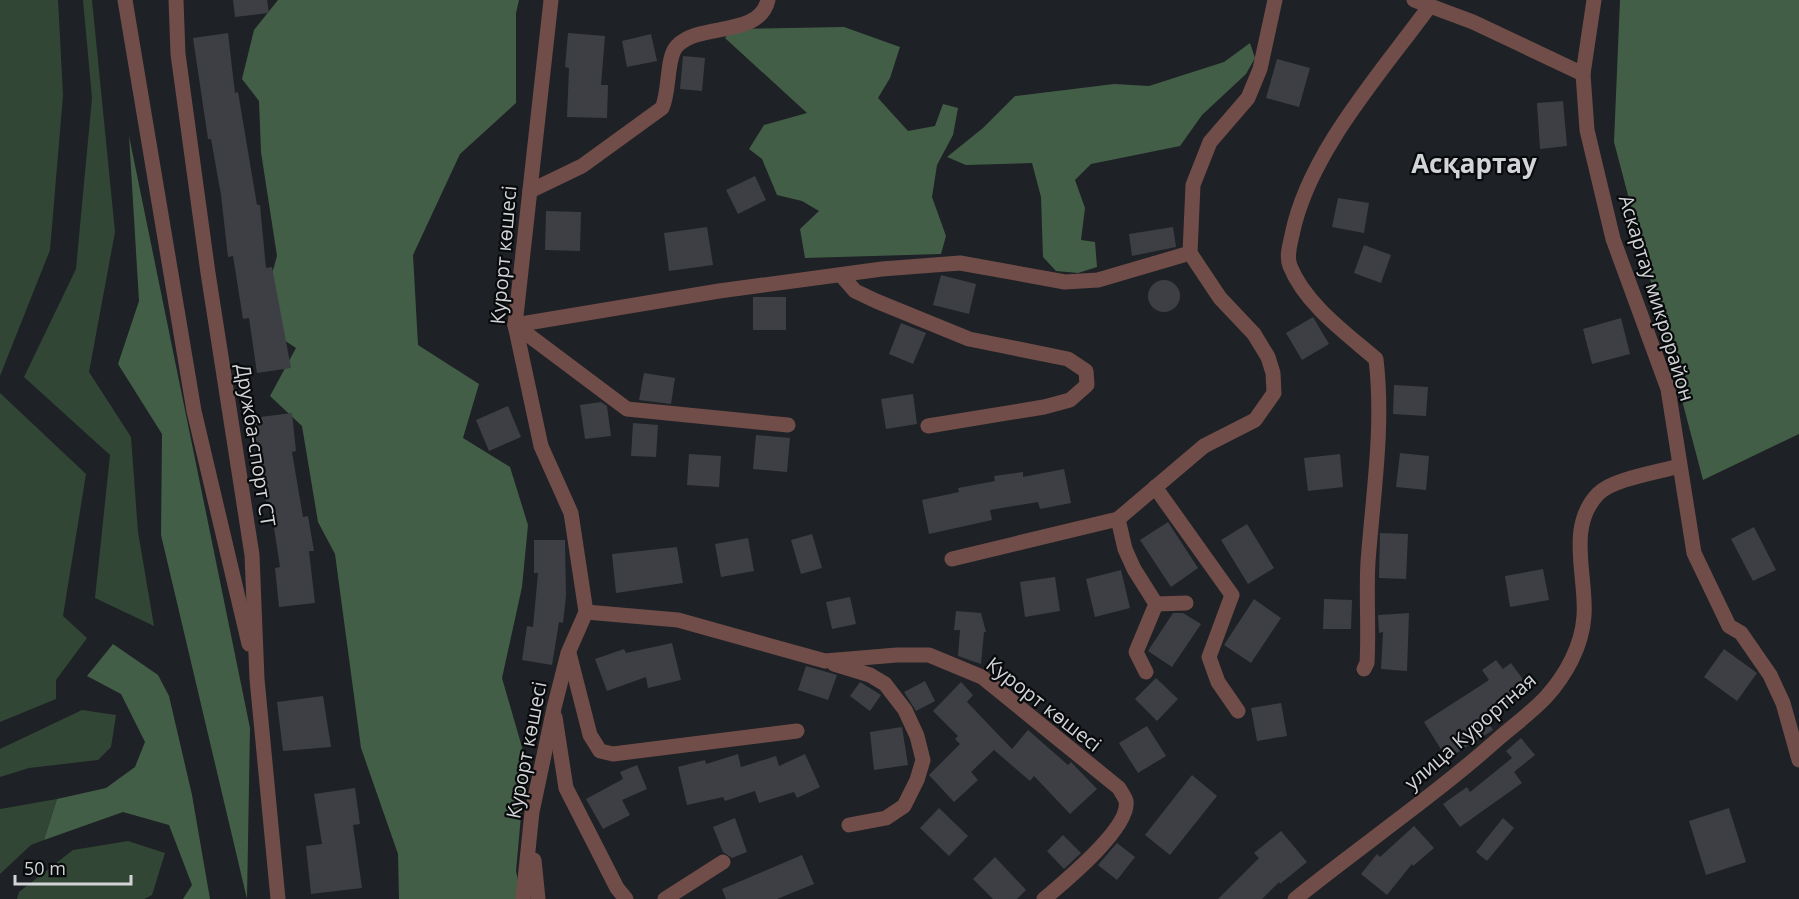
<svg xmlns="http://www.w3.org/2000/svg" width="1799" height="899" font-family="'Open Sans',sans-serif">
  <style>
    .green { fill: #324635 }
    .forest { fill: #435e47 }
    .building { fill: #3d3f44 }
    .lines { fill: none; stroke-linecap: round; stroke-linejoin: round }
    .minor { stroke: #704d48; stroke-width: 15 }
    .labels { text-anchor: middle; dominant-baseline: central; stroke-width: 4.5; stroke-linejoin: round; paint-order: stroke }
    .street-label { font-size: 20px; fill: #d2d4d7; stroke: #090a0c }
    .district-label { font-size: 26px; font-weight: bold; fill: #d2d4d7; stroke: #090a0c }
  </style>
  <rect width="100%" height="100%" fill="#1e2125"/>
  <g class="green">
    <path d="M0,0H58L63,95L50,250L0,376Z"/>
    <path d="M83,0H92L115,232L89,372L131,437L138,532L154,626L95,598L110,455L24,377L76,269L92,98Z"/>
    <path d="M0,393L86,474L63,616L87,638L56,680V699L0,722Z"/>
    <path d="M82,710L116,715L111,747L98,760L29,768L0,777V749Z"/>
    <path d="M57,799L44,840L31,845L0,874V809Z"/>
    <path d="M128,841L165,853L152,895L144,899H17L19,892L73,850Z"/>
  </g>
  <g class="forest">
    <path d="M278,0H519L516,13V103L460,154L413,255L418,345L479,384L463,438L510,467L528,525L522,587L502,678L526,761L516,871L522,899H399L398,854L361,748L335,554L318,522L302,426L270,396L296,348L258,323L277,256L261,152L259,101L242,79L254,30Z"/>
    <path d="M1620,0H1799V434L1703,480L1614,142Z"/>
    <path d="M844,27L900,47L890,78L878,98L908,131L935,126L943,104L958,108L953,135L937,165L932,197L946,236L941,254L805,258L800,229L819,211L802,201L777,195L762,159L749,149L764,125L807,113L725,38L733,29Z"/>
    <path d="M1250,43L1255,58L1246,74L1202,115L1180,146L1091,164L1075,180L1085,208L1081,240L1095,242L1097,267L1078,273L1056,271L1043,257L1041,197L1032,163L966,165L947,157L983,128L1015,96L1114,84L1149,86L1224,62Z"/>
    <path d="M129,136L250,728L247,899L161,535L162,434L118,364L139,301Z"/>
    <path d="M113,644L158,675L169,696L192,795L210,899H183L192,885L169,825L123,812L44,840L57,799L106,788L135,767L145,742L121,694L87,676Z"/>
  </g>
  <g class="building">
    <path d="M233,0H267L269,13L235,17Z"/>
    <path d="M228,33L235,93L238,92L257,205H260L266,268L272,267L291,368L257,373L249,318L243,319L233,256L228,257L221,195L211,139H208L193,38Z"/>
    <path d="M568,33L605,36L601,85H608L607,118L567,117L569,68L565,67Z"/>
    <path d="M651,34L657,61L627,67L622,41Z"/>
    <path d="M683,56L705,58L702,91L680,89Z"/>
    <path d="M1277,59L1310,68L1299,107L1266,98Z"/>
    <path d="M1563,101L1567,146L1540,149L1537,103Z"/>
    <path d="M755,176L766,200L738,214L726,190Z"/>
    <path d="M1338,198L1369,203L1364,233L1332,227Z"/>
    <path d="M546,211L581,212L580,251L545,250Z"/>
    <path d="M707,227L713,265L669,271L664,233Z"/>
    <path d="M1173,227L1176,247L1132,256L1129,234Z"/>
    <path d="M1364,245L1391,255L1381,283L1354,273Z"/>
    <path d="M941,275L976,284L969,314L933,305Z"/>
    <circle cx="1164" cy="296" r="16"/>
    <rect x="753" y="297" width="33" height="33"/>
    <path d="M1313,317L1329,344L1302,360L1286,333Z"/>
    <path d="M1621,318L1630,354L1592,364L1583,329Z"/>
    <path d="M901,323L926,333L913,364L889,354Z"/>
    <path d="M644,373L675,378L671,404L639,400Z"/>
    <path d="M1394,385L1428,387L1426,416L1393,414Z"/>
    <path d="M913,394L917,424L886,429L881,399Z"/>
    <path d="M601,402L607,406L611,436L585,439L580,405Z"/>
    <path d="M508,406L521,437L489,451L476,420Z"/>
    <path d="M292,413L296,451L292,452L303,517L308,516L314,551H309L315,603L279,607L275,568L280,567L271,508L267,509L252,418Z"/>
    <path d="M633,423L658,425L656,457L631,456Z"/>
    <path d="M756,435L790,438L787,472L753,469Z"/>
    <path d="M1400,453L1429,456L1426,490L1396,487Z"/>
    <path d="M689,454L721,456L719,487L687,485Z"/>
    <path d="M1340,454L1343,487L1308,491L1304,458Z"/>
    <path d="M1064,469L1071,503L1040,509L1038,502L990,510L992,520L929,534L922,500L959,492L958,488L995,481L994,476L1023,472V477Z"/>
    <path d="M1168,522L1198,568L1171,587L1140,540Z"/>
    <path d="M1247,524L1274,568L1248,584L1221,540Z"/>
    <path d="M1754,527L1776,570L1753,581L1731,539Z"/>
    <path d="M1380,533L1408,534L1406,579L1379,578Z"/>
    <path d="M812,534L822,568L801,574L791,540Z"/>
    <path d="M748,538L754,571L721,577L715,544Z"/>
    <path d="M534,540H565L566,596L563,623L559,622L552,665L522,660L527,626L533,627L538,573H534Z"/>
    <path d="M677,547L683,583L616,593L612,554Z"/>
    <path d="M1543,569L1549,600L1510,607L1505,576Z"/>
    <path d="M1121,570L1130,608L1095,617L1086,579Z"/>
    <path d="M1055,577L1060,611L1025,617L1020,582Z"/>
    <path d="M850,597L856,624L832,629L826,602Z"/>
    <path d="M1254,599L1281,618L1251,663L1224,645Z"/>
    <path d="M1324,599L1352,600L1351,629H1323Z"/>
    <path d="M956,611L981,613L986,632H984L981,664L958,656L960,630H954Z"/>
    <path d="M1173,613H1183L1201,624L1172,667L1148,651Z"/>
    <path d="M1409,613L1407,671L1381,669L1383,632L1379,633L1378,615Z"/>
    <path d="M672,643L681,680L648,688L646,677L607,691L595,659L624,649L626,653Z"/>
    <path d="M1724,649L1757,673L1737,701L1704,677Z"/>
    <path d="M1496,660L1503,669L1511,663L1530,689L1487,720L1493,730L1447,759L1424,722L1489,680L1482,670Z"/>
    <path d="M806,666L837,675L828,700L798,690Z"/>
    <path d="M1156,678L1178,699L1157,721L1135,699Z"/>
    <path d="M925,681L935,701L916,711L904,692Z"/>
    <path d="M860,682L881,695L870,711L850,696Z"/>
    <path d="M961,682L973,695L967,702L1012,749L1028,730L1068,765L1071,762L1097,789L1070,814L1034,776L1030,781L994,750L971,772L978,780L954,802L929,775L960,744L955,739L958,736L933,711Z"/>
    <path d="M323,696L331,747L283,751L277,702Z"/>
    <path d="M1281,703L1287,736L1257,741L1251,708Z"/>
    <path d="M1147,726L1166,756L1138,773L1119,743Z"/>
    <path d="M902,727L908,765L874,770L870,732Z"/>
    <path d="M1521,738L1535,755L1514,772L1522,783L1460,827L1443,804L1467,787L1470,792L1512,758L1506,751Z"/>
    <path d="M738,754L741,767L776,756L779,766L805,754L820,787L797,798L794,792L759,803L755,791L725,801L723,797L687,805L678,767L705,760L706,764Z"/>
    <path d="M637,765L647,789L622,800L630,815L603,829L586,799L623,779L620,772Z"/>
    <path d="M1192,775L1217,796L1170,855L1145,835Z"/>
    <path d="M355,788L360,824L353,825L362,888L311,894L306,846L322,844L314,794Z"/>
    <path d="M939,808L968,836L949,856L920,828Z"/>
    <path d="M1729,808L1746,862L1706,875L1689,821Z"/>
    <path d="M735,818L747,852L732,858L723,852L713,827Z"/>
    <path d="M1503,818L1514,828L1487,861L1476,852Z"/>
    <path d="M1414,826L1434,848L1413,866L1412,864L1387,895L1361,874L1377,854L1380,857Z"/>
    <path d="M1281,831L1307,862L1280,884L1279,882L1262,899H1218L1259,858L1254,853Z"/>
    <path d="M1063,835L1081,853L1064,869L1047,851Z"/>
    <path d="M1117,843L1135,857L1117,880L1098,865Z"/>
    <path d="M802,855L814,884L777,899H726L722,889Z"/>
    <path d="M995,857L1026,890L1017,899H993L973,879Z"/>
  </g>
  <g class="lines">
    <g class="minor">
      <path d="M125,0L194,411L249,644"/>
      <path d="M176,0L178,54L208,273L252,555L257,679L278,899"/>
      <path d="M1414,0L1473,22L1583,74"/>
      <path d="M1594,0L1583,74L1587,130L1613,239L1668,389L1694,553L1729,626L1741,633L1770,675L1783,703L1799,760"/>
      <path d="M530,191L582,166L662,108C670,92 666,57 677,46C700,22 759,38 768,0"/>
      <path d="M841,275L855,291L876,301L969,339L1068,359L1086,371L1087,385L1070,400L1044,407L928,426"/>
      <path d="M515,325L719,291L882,269L960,263L1065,282L1098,280L1190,253L1193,185L1210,142L1248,98L1260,69L1275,0"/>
      <path d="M515,325L627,409L788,425"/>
      <path d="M1155,487L1232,595L1209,657L1218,682L1238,711"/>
      <path d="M1118,519L1125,549L1134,569L1156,604L1136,652L1146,672"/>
      <path d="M952,559L1118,519L1204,446L1255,420L1274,393L1273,373L1268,357L1254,334L1220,298L1190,253"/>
      <path d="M1156,604L1186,603"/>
      <path d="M586,612L678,620L825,661L897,655H929L982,677L1119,788C1121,792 1125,797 1126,801C1131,827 1063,883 1044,899"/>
      <path d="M569,653L590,735L600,751L613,754L797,731"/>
      <path d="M834,664L870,675L885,684L905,710L917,736L923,760L917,780L904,806L886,818L849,825"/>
      <path d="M1364,669L1367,663C1369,629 1366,595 1368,562C1373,494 1384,427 1376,359C1347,334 1305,304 1290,266C1286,256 1290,245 1292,235C1308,154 1380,74 1429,7"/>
      <path d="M555,717L566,788L617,888L626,899"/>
      <path d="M534,860L538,899"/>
      <path d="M523,899L532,812L554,708L568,653L586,612L571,513L541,446L515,325L551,0"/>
      <path d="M665,899L723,862"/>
      <path d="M1295,899C1362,845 1434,796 1498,739C1514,725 1532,712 1546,697C1566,675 1582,646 1584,616C1587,577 1566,527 1598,494C1612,479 1659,472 1679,466"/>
    </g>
  </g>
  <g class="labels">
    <g class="street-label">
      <text transform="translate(503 255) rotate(-85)">Курорт көшесі</text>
      <text transform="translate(1657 298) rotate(73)">Аскартау микрорайон</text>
      <text transform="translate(256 445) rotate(81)">Дружба-спорт СТ</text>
      <text transform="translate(1044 704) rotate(38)">Курорт көшесі</text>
      <text transform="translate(1470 731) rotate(-41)">улица Курортная</text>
      <text transform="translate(526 750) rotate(-79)">Курорт көшесі</text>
    </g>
    <g class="district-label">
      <text x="1474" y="163">Асқартау</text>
    </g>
  </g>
  <path d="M15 875v9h116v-9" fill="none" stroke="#d2d4d7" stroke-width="3"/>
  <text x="24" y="875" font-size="18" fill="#d2d4d7" stroke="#090a0c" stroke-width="4.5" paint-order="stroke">50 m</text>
</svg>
